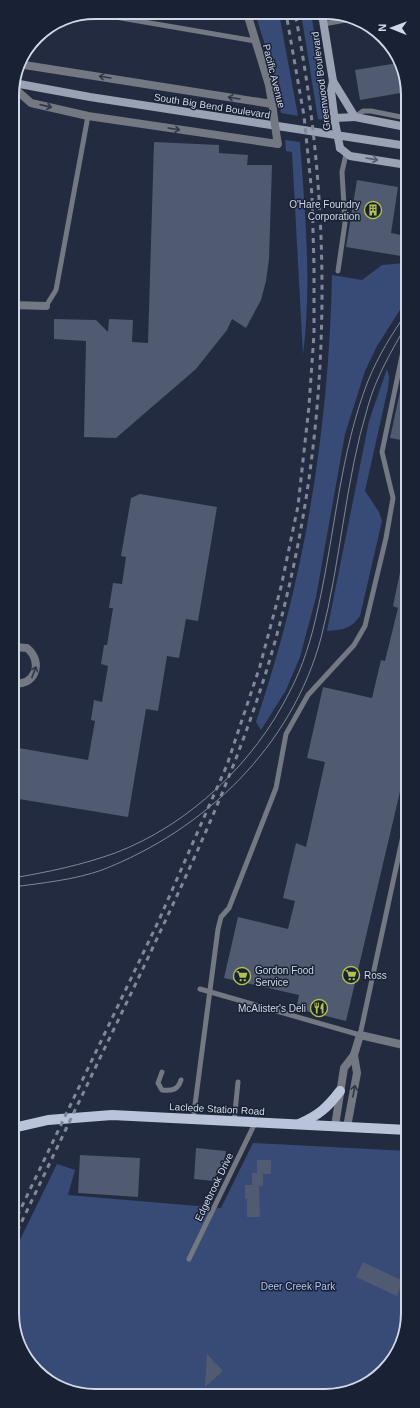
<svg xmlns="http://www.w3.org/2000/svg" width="420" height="1408" font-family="Helvetica,sans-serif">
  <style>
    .green { fill: #384b77 }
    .building { fill: #505a71 }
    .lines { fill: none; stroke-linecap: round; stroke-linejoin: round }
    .lane { stroke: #737882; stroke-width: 5 }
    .street { stroke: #737882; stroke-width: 8 }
    .secondary { stroke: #9aa2b4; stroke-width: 8 }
    .primary { stroke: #b9c4da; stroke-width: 10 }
    .tram { stroke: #808899; stroke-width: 1 }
    .rail { stroke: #808899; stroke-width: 3; stroke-dasharray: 5 5; stroke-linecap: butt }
    .street-bridge { stroke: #737882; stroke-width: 8 }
    .secondary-bridge { stroke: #9aa2b4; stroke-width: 8 }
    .oneway { stroke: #303748 }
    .oneway2 { stroke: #535b6e }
    .labels { text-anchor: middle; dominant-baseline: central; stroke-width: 3; stroke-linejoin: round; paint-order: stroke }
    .street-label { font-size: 10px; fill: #d1d8e5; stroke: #192135 }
    .poi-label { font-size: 10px; fill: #d1d8e5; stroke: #192135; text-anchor: end }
    .park-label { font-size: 10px; fill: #b2c6f4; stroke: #192135 }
    .rim { fill: none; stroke: #d1d8e5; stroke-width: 2 }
  </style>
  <rect width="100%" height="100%" fill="#222b40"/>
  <g class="green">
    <path d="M255,13H279L298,116L281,113L273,71Z"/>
    <path d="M301,13H311L329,121L318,119Z"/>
    <path d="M285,140L300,142C305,213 312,284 303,355L292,152L286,151Z"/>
    <path d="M404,263L407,265V299L377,346L365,371L345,434L316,597L300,657L286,690L261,730L256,722C305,578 329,427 332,275L362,280L382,265Z"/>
    <path d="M387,369L389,377L388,388L365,491L379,512L382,521L360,616C351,629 342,630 327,631L369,421Z"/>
    <path d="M253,1143L408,1151V1318L387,1368L341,1394H79L36,1371L14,1329L13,1254L57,1164L75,1170L68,1195L221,1208Z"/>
  </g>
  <g class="building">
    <path d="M398,63L402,72L406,92L360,100L355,70Z"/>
    <path d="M154,142L219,145V153L248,155L247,165H272L269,259L266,281L261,300L246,328L232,319L227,330L196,369L116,438L84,437L86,341L54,339V319L96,320L108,332L109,319L133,320L132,342L148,343Z"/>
    <path d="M357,180L398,187L391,233L405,236L401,256L346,247Z"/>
    <path d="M403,378L407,379V441L390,438Z"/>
    <path d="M140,494L217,507L198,621L186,619L179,658L167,656L158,711L146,709L128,817L13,798V747L88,760L95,721L91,720L94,700L102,702L108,666L101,664L104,645H107L113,608H109L113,583L122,584L126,557L121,556L131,498Z"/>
    <path d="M403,558L407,559V762L346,1021L298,1009L297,1006L299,995L224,978L238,917L288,929L295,901L283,898L296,843L306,847L325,762L307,758L323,687L372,698L381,660L385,661L398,608L393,606Z"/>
    <path d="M196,1148L226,1151L223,1169L215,1176L214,1181L194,1179Z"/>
    <path d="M80,1155L140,1158L138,1197L78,1193Z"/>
    <path d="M257,1160H271V1174H263V1186H259L260,1217H247V1199H245V1185H252V1173H257Z"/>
    <path d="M363,1262L403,1281L397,1296L356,1277Z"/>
    <path d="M207,1354L223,1371L205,1387Z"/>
  </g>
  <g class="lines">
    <g class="lane">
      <path d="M92,13L255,41"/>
      <path d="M324,24L351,19"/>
      <path d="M355,117L363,111H371L406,118"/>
      <path d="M338,271L345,223L342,172L346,154"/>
      <path d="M46,306L56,290L88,116"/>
      <path d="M200,989L360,1035L407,817"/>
      <path d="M162,1072L158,1083L162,1090C172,1091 178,1090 181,1080"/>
      <path d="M193,1120L218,929L221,917L229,908L276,788L286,734L308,695L354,645L365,626L386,538L393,498L382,452L403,351L407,345"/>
      <path d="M234,1122L238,1082"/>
      <path d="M189,1259L255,1123"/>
    </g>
    <g class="street">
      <path d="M247,13L269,85L273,109"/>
      <path d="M18,64L272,104"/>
      <path d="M13,87L31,103L88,116L278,144L277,139"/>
      <path d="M12,305L46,306"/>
      <path d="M13,647L27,648C44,662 35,687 13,683"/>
      <path d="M335,1126L344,1068L354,1055L360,1035L408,1046"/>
      <path d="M347,1127L357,1073L354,1055"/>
    </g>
    <g class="secondary">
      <path d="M322,14L333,81L331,91L335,122"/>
      <path d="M333,81L355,117L406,127"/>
      <path d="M14,83L90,97L407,146"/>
      <path d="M335,118L355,117"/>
      <path d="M340,148L350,156L407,165"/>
    </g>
    <g class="primary">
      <path d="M299,1124C319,1115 327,1108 340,1091"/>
      <path d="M13,1128L48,1120L112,1115L408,1130"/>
    </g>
    <g class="tram">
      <path d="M13,878C48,872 82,865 115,853C189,825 254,763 289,693C303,667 312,637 318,608C335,533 340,453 368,381C378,356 392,334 407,312"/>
      <path d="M13,887C42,883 74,880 102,870C205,830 292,746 321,638C341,561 345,481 368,406C376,377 392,350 407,324"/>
    </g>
    <g class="rail">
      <path d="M13,1225L159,920L227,765L260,666L281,587L298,506L309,406L314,334V266L312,195L304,116L286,13"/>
      <path d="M13,1240C55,1152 97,1064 139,977C182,885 226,794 258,697C331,478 339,239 295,13"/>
    </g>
    <path class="street-bridge" d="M273,111L277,139"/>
    <path class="secondary-bridge" d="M335,122L340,148"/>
  </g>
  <defs><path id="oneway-shaft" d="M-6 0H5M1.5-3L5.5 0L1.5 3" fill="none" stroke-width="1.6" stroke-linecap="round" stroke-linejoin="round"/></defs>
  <g class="oneway">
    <use href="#oneway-shaft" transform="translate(105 77) rotate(-171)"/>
    <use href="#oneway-shaft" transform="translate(234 98) rotate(-171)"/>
    <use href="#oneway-shaft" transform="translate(46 106) rotate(13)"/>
    <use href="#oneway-shaft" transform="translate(174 129) rotate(9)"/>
    <use href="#oneway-shaft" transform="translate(34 672) rotate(-69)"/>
    <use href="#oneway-shaft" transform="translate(354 1091) rotate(-79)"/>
  </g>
  <use class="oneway2" href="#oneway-shaft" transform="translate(372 159) rotate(10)"/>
  <defs>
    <g id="building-ring" transform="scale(0.9)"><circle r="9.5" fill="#192135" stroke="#b3c24b" stroke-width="1.5"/><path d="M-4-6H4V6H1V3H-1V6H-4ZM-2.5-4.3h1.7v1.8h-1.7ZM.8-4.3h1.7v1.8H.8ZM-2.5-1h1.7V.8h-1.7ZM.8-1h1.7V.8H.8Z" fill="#b3c24b"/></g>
    <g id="supermarket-ring" transform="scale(0.9)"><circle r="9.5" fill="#192135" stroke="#b3c24b" stroke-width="1.5"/><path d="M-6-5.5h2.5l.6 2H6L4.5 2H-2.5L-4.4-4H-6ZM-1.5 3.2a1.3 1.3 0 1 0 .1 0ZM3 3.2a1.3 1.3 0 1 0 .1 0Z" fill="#b3c24b"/></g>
    <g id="restaurant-ring" transform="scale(0.9)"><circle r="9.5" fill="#192135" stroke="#b3c24b" stroke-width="1.5"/><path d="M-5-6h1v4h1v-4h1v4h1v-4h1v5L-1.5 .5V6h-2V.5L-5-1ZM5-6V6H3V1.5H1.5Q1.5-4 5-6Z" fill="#b3c24b"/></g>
  </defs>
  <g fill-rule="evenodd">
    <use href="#building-ring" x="373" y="210"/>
    <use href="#supermarket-ring" x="351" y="975"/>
    <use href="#supermarket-ring" x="242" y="976"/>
    <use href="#restaurant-ring" x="319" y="1008"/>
  </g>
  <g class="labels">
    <g class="street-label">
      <text transform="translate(274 76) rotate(76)">Pacific Avenue</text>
      <text transform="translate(321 81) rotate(-97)">Greenwood Boulevard</text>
      <text transform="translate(212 106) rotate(9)">South Big Bend Boulevard</text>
      <text transform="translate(217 1109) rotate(3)">Laclede Station Road</text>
      <text transform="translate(214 1187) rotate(-64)">Edgebrook Drive</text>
    </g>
    <g class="poi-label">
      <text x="360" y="204">O'Hare Foundry<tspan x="360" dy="12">Corporation</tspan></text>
      <text x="255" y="970" text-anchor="start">Gordon Food<tspan x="255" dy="12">Service</tspan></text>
      <text x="364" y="975" text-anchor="start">Ross</text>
      <text x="306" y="1008">McAlister's Deli</text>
    </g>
    <g class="park-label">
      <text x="298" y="1286">Deer Creek Park</text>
    </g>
  </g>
  <path d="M0 0H420V1408H0ZM95 19H325A76 76 0 0 1 401 95V1313A76 76 0 0 1 325 1389H95A76 76 0 0 1 19 1313V95A76 76 0 0 1 95 19Z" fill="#192135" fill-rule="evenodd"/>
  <path class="rim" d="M95 19H325A76 76 0 0 1 401 95V1313A76 76 0 0 1 325 1389H95A76 76 0 0 1 19 1313V95A76 76 0 0 1 95 19Z"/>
  <g transform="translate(392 28) rotate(271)" stroke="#192135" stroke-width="3" paint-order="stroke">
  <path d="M0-3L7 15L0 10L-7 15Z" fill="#d1d8e5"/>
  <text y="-6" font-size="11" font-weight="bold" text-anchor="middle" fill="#d1d8e5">N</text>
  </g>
</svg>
